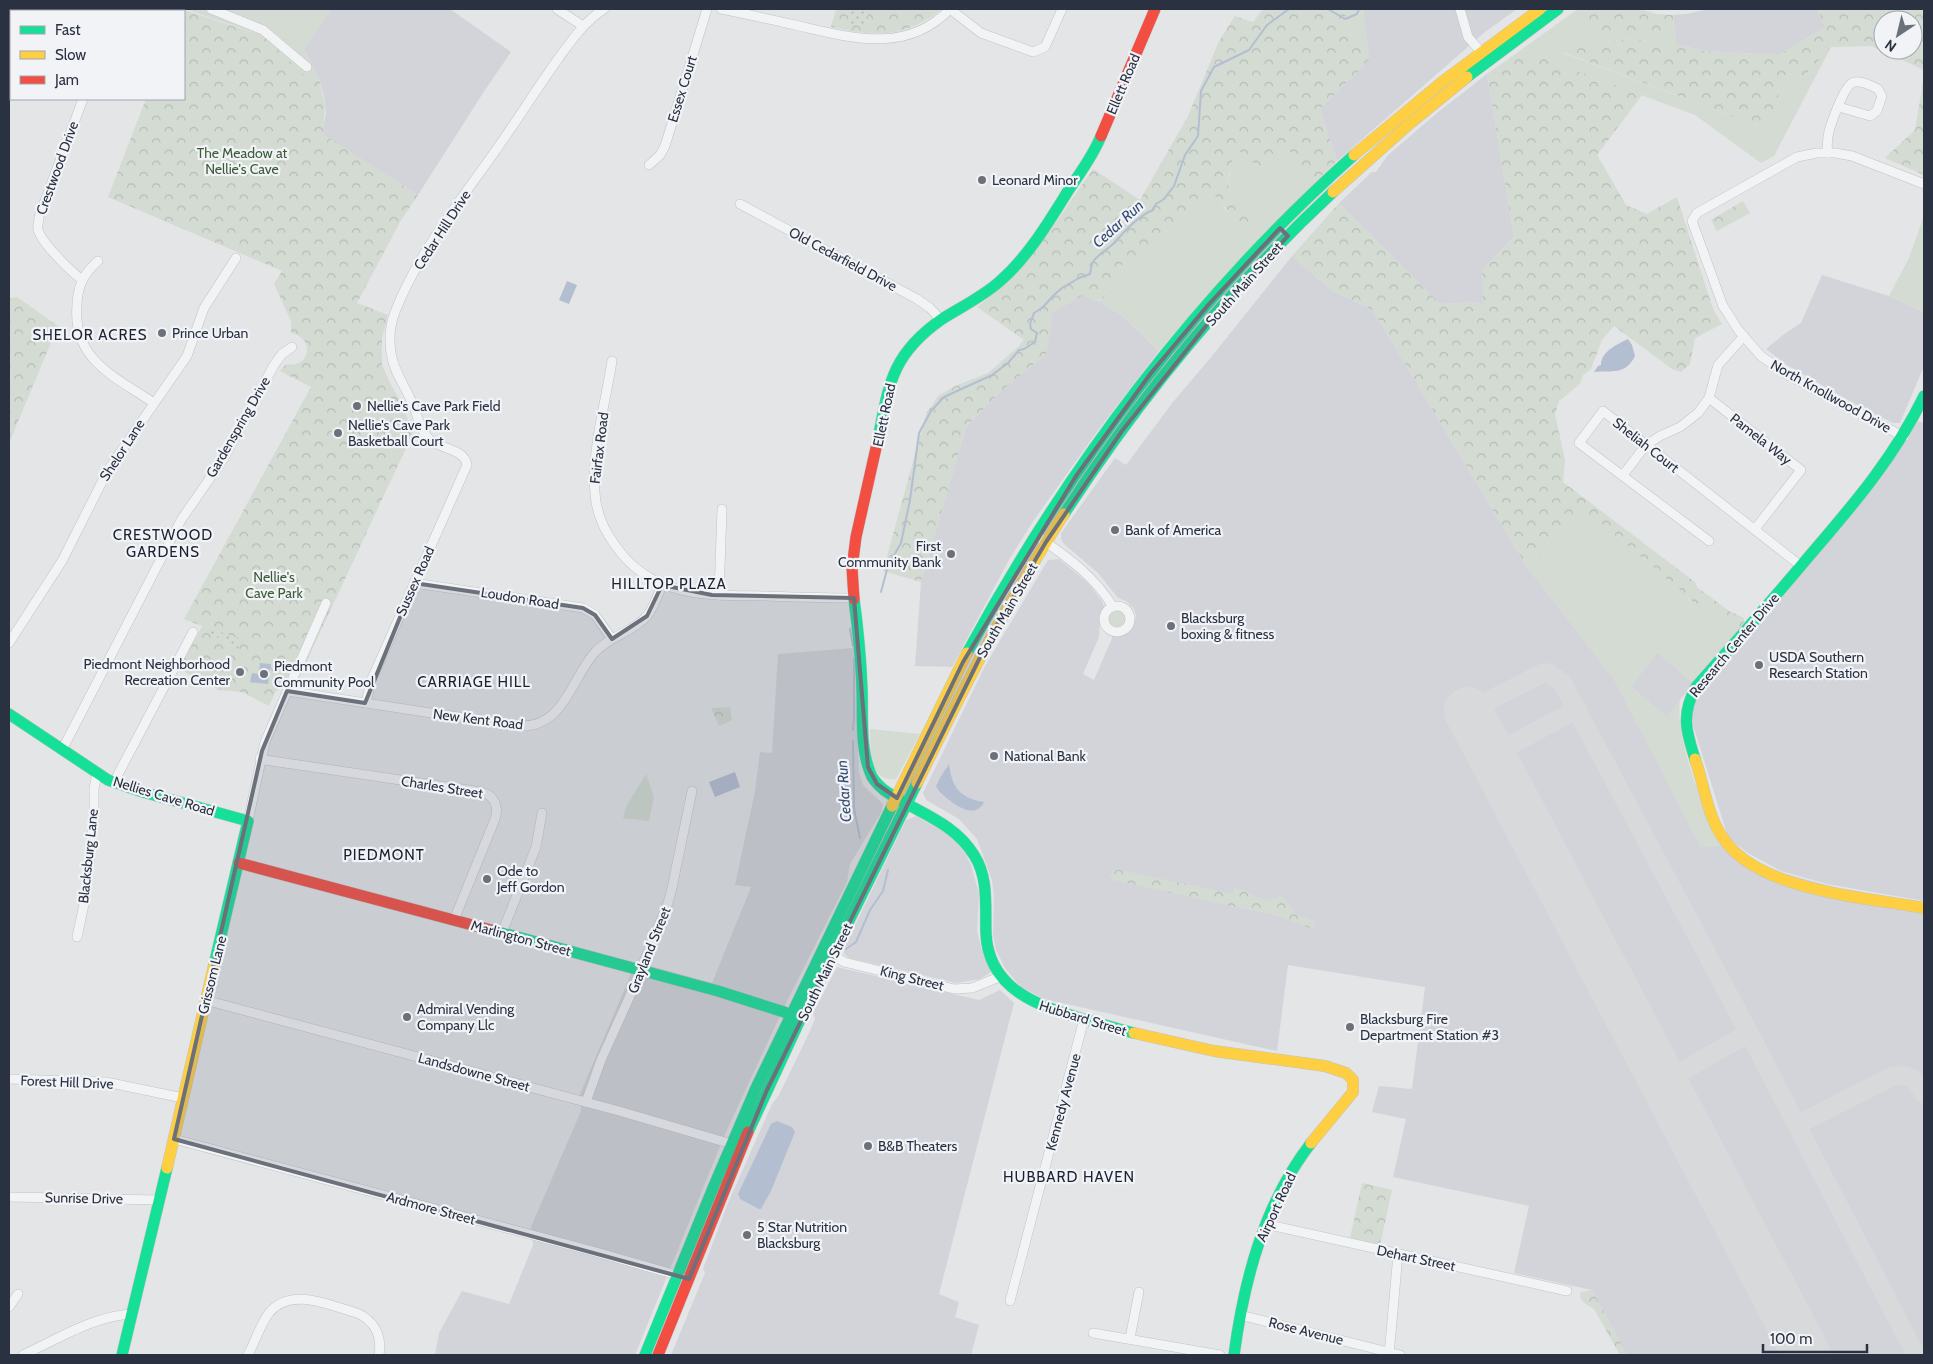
<svg xmlns="http://www.w3.org/2000/svg" width="1933" height="1364" font-family="Cabin,sans-serif">
  <style>
    .built { fill: #d2d4da }
    .grass { fill: #d3dbd3 }
    .forest { fill: url(#forest-crowns); fill-rule: evenodd }
    .garden { fill: url(#garden-dots) }
    .water { fill: #b3bfd1 }
    .lines { fill: none; stroke-linecap: round; stroke-linejoin: round }
    .stream { stroke: #b3bfd1; stroke-width: 2 }
    .taxiway { stroke: #d8d9db; stroke-width: 19 }
    .runway { stroke: #d8d9db; stroke-width: 48 }
    .street-casing { stroke: #c1c3c5; stroke-width: 10 }
    .fast-casing { stroke: #c1c3c5; stroke-width: 12 }
    .slow-casing { stroke: #c1c3c5; stroke-width: 12 }
    .jam-casing { stroke: #c1c3c5; stroke-width: 12 }
    .street { stroke: #f2f3f5; stroke-width: 9 }
    .fast { stroke: #16e098; stroke-width: 11 }
    .slow { stroke: #ffcf43; stroke-width: 11 }
    .jam { stroke: #f24e42; stroke-width: 11 }
    .marked { fill: #6b707b; fill-opacity: 0.2; stroke: #6b707b; stroke-width: 4; stroke-linejoin: round }
    .poi-dot { fill: #6b707b; stroke: #f1f3f7; stroke-width: 2 }
    .labels { text-anchor: middle; dominant-baseline: central; stroke-width: 4.5; stroke-linejoin: round; paint-order: stroke }
    .street-label { font-size: 14px; fill: #2a3141; stroke: #f1f3f7 }
    .park-label { font-size: 14px; fill: #3c5c38; stroke: #f1f3f7 }
    .poi-label { font-size: 14px; fill: #2a3141; stroke: #f1f3f7; text-anchor: start }
    .water-label { font-size: 15px; font-style: italic; fill: #364d73; stroke: #f1f3f7 }
    .neighbourhood-label { font-size: 15px; letter-spacing: 1px; fill: #1c2231; stroke: #f1f3f7 }
  </style>
  <defs>
    <pattern id="forest-crowns" width="20" height="18" patternUnits="userSpaceOnUse" patternTransform="scale(1.25)"><rect width="20" height="18" fill="#d3dbd3"/><path d="M2 6a3 3 0 1 1 6 0M12 15a3 3 0 1 1 6 0" fill="none" stroke="#b5bcb6"/></pattern>
    <pattern id="garden-dots" width="8" height="8" patternUnits="userSpaceOnUse" patternTransform="scale(1.25)"><rect width="8" height="8" fill="#d3dbd3"/><path d="M2 2h.1M6 6h.1" fill="none" stroke="#b5bcb6" stroke-width="1.8" stroke-linecap="round"/></pattern>
  </defs>
  <rect width="100%" height="100%" fill="#e3e5e7"/>
  <g class="built">
    <path d="M331,9H450L511,52L483,93L418,195L322,134L326,112L324,96L319,79L304,48Z"/>
    <path d="M1363,9H1517L1485,32L1337,161L1320,109L1369,60Z"/>
    <path d="M1709,9H1820L1818,10L1825,27L1779,55L1703,51L1676,44L1673,15L1686,14Z"/>
    <path d="M1487,74L1514,237L1482,270L1484,305L1477,302L1440,304L1339,203L1372,172H1376L1387,156L1437,113Z"/>
    <path d="M1292,256L1331,290L1373,310L1527,567L1614,679L1701,847L1722,845L1739,861L1924,912V1355H1627L1592,1290L1514,1273L1529,1206L1393,1177L1406,1119L1372,1112L1379,1086L1412,1089L1425,987L1288,965L1277,1051L1044,999L1021,987L1005,968L996,950L993,934L994,896L992,880L977,839L959,819L926,800L923,793L985,666L1048,560L1059,559L1087,582L1102,601L1104,607L1100,616L1099,637L1083,674L1094,680L1113,636L1127,633L1133,628L1136,615L1134,609L1126,601L1118,598L1098,573L1063,543L1061,539V533L1115,458L1126,465L1173,402L1212,356Z"/>
    <path d="M1822,275L1889,296L1924,312V366L1900,423H1893L1848,400L1787,365L1766,349L1783,335L1801,323Z"/>
    <path d="M1082,296L1099,301L1124,317L1159,351L1099,429L1034,520L1010,558L952,667L915,666L921,582L966,427L1000,392L1046,354L1052,312Z"/>
    <path d="M1917,421L1924,423V901L1827,884L1781,871L1748,853L1731,840L1727,834L1693,725L1691,710L1698,695L1814,556Z"/>
    <path d="M854,648L859,772L863,785L868,790L883,804L882,811L850,864L847,882L786,1003L725,1134L635,1355H435L439,1333L462,1291L509,1304L533,1245L531,1227L581,1111L580,1094L636,962L712,983L751,887L735,885L755,791L760,752L772,753L778,654Z"/>
    <path d="M1657,652L1693,683L1667,717L1631,687Z"/>
    <path d="M916,816L951,836L965,853L971,865L979,894L977,931L983,954L991,972L980,979L956,983L849,958L844,954L845,946L906,820Z"/>
    <path d="M837,967L979,1000L1000,990L1014,1003L939,1294L959,1302L955,1317L979,1325L971,1355H671L705,1273L703,1269L728,1203L772,1104L779,1095L809,1033L815,1019L813,1013Z"/>
  </g>
  <g class="grass">
    <path d="M185,9H331L304,48L319,79L308,80L264,36Z"/>
    <path d="M1343,9H1363L1369,60L1355,41Z"/>
    <path d="M1578,9H1581L1598,28C1624,33 1648,37 1674,27L1676,44H1654L1636,39L1611,41L1563,53L1758,126L1775,112L1782,78L1789,74L1804,76L1831,47L1774,156L1761,163L1695,115L1521,50Z"/>
    <path d="M1279,145L1287,148L1309,176L1323,175L1227,273L1159,351L1124,317L1099,301L1103,299C1106,287 1116,279 1119,266C1149,258 1182,218 1203,194H1213L1219,199L1226,211L1254,225L1258,221C1251,206 1235,198 1227,184L1230,174L1229,151L1232,149L1238,150L1261,168L1271,164L1270,157Z"/>
    <path d="M1924,216V312L1889,296L1909,258Z"/>
    <path d="M1587,516L1597,520L1673,584L1683,590L1690,601L1702,599L1738,627L1742,626L1693,683L1657,652L1631,687L1667,717L1680,700C1675,736 1699,793 1711,829L1715,837L1722,845L1701,848L1614,679L1527,567C1535,562 1539,556 1547,551V542L1558,530L1575,524Z"/>
    <circle cx="1117" cy="619" r="9"/>
    <path d="M870,729L920,734L896,779C868,783 871,747 870,729Z"/>
    <path d="M646,774L654,797L649,821L623,818L627,805Z"/>
  </g>
  <g class="forest">
    <path d="M181,9L264,36L308,79H319L325,105L323,134L418,195L400,222L357,303L388,315L382,338V365L390,383L401,402L413,433L296,684L276,691L269,706L242,692L219,690L179,669L202,626L184,619L311,387L280,371L286,364C310,369 316,338 291,333V321L274,284L282,271L108,197L146,99H184V11H180Z"/>
    <path d="M836,9H942C905,38 875,37 831,27Z"/>
    <path d="M1263,9H1343L1355,41L1369,60L1320,109L1337,161L1323,175L1309,177L1287,148L1280,145L1270,157L1271,164L1268,168L1261,169L1238,150L1232,149L1230,154L1233,157L1227,184C1235,198 1251,206 1258,221L1254,225C1233,224 1226,206 1213,194H1203C1181,219 1151,258 1119,266L1117,275L1118,283L1114,286L1110,285L1105,292V296C1099,304 1090,298 1082,296L1053,312L1046,354L1000,392L966,427L921,582L883,571L926,414L938,396L955,386L988,373L1018,347L1024,340L977,307C1028,269 1057,220 1093,169L1140,200L1188,116L1219,41L1235,16L1253,22Z"/>
    <path d="M1581,9H1640L1657,14L1673,15L1674,27C1657,34 1612,40 1597,27C1591,22 1586,15 1581,9Z"/>
    <path d="M1820,9H1923L1924,70L1871,46L1831,47L1804,76L1789,74L1782,78L1775,112L1766,125L1758,126L1562,52L1611,41L1636,39L1654,44H1676L1703,51L1779,55L1825,27L1818,10ZM1883,20H1913V50H1883Z"/>
    <path d="M1521,50L1642,95L1597,155L1626,205L1647,214L1677,197L1709,297L1714,311L1722,324L1695,338L1690,364L1681,372L1672,369L1614,326L1602,340L1591,369L1583,375L1580,384L1559,401L1555,414L1565,460L1563,482L1695,582L1697,587L1729,611L1744,618V622L1742,626L1738,627L1702,599L1698,604C1687,600 1683,590 1673,584L1597,520L1587,516L1575,524L1558,530L1547,542V551C1539,556 1535,562 1527,567L1373,310L1331,290L1292,256L1339,203L1440,304L1477,302L1483,304L1482,270L1514,237L1487,74Z"/>
    <path d="M1924,77V175L1885,158L1915,130Z"/>
    <path d="M1743,201L1750,213L1717,231L1711,220Z"/>
    <path d="M17,297L58,326L9,443V298Z"/>
    <path d="M730,707L732,720L719,726L711,708Z"/>
    <path d="M1115,869L1233,894L1234,889C1254,887 1258,909 1281,895L1296,914L1314,921L1315,930L1281,917L1112,880L1110,875Z"/>
    <path d="M1362,1183L1392,1190L1380,1245L1350,1238Z"/>
    <path d="M1592,1290L1627,1355H1620L1594,1309L1583,1302L1580,1297L1581,1292Z"/>
  </g>
  <g class="garden">
    <path d="M850,9H868V24L851,25Z"/>
    <path d="M210,628L243,640L238,649L208,632Z"/>
  </g>
  <g class="water">
    <path d="M567,281L577,285L569,304L559,300Z"/>
    <path d="M1628,339L1632,345L1635,356C1625,376 1611,370 1594,372L1598,366L1601,365C1601,351 1618,344 1628,339Z"/>
    <path d="M260,663L271,664L268,684L250,682L252,673L259,674Z"/>
    <path d="M949,764C952,788 960,798 984,802C974,823 948,800 938,790L936,786L941,776Z"/>
    <path d="M735,772L740,787L715,797L709,782Z"/>
    <path d="M777,1121L792,1127L795,1132L771,1191L761,1209H759L740,1199L738,1194L771,1124Z"/>
  </g>
  <g class="lines">
    <g class="stream">
      <path d="M1328,9L1345,19L1357,14L1359,9"/>
      <path d="M881,592L888,566L901,543L910,500L919,433L931,411L944,397L992,375L1008,363L1019,350L1024,349L1035,342L1037,333L1031,329L1030,324L1034,313L1043,307L1054,295L1062,288L1079,278L1090,274C1091,270 1091,265 1093,262C1098,254 1107,250 1114,243C1125,231 1138,216 1153,210L1156,204L1164,199L1174,186L1185,155L1198,136L1201,91L1214,67L1249,50L1267,25L1289,9"/>
      <path d="M850,629L853,646"/>
      <path d="M853,730L854,717V659"/>
      <path d="M853,741L854,809L860,838"/>
      <path d="M846,949L856,942L870,910L883,891L888,870"/>
    </g>
    <g class="taxiway">
      <path d="M1468,711L1543,673H1549L1563,684L1749,1033L1916,1355"/>
      <path d="M1491,756L1577,709"/>
      <path d="M1663,1082L1749,1033"/>
      <path d="M1797,1125L1893,1076C1911,1074 1916,1079 1924,1094"/>
    </g>
    <path class="runway" d="M1468,711L1807,1355"/>
    <g class="street-casing">
      <g id="street">
        <path d="M211,9L263,30L307,67"/>
        <path d="M557,9L583,26"/>
        <path d="M721,9C747,14 773,20 799,26C852,38 907,54 950,9"/>
        <path d="M950,9L981,33L1033,52L1045,47L1062,9"/>
        <path d="M1460,9L1468,37L1481,52"/>
        <path d="M117,11L118,9"/>
        <path d="M1828,153C1827,148 1827,142 1828,137C1829,127 1844,87 1852,83C1859,79 1872,86 1878,89L1882,96L1877,111L1870,116L1839,107"/>
        <path d="M649,165L660,155L665,146L707,9"/>
        <path d="M740,204L917,299L930,308L941,320"/>
        <path d="M98,261C84,273 78,285 77,304C72,360 114,376 154,403"/>
        <path d="M82,280C72,272 40,242 38,229C37,226 39,221 39,217L83,99"/>
        <path d="M612,361C606,401 591,452 595,493C596,511 604,530 615,545C652,599 708,595 766,596C795,597 825,598 854,598"/>
        <path d="M1709,398L1801,470L1755,529"/>
        <path d="M1904,437L1788,375L1761,356L1739,331L1723,306L1692,221L1697,213L1797,157L1817,153H1835L1852,156L1924,184"/>
        <path d="M1623,475L1646,445L1660,436L1680,427L1698,413L1709,398L1718,365L1744,336"/>
        <path d="M1041,539C1069,558 1096,578 1113,607"/>
        <path d="M1709,541L1579,443L1603,411L1801,566"/>
        <path d="M414,583L583,608L595,615L612,639"/>
        <path d="M719,595L722,509"/>
        <circle cx="1117" cy="619" r="13"/>
        <path d="M9,643L62,561L108,470L187,356L204,308L236,258"/>
        <path d="M287,691L517,726C565,729 570,679 596,651C611,636 634,631 647,616C654,607 658,595 662,585"/>
        <path d="M366,703L371,681L467,465C465,449 440,449 429,439C419,429 418,416 413,405C406,387 394,373 391,353C389,340 390,325 395,312C420,248 467,193 505,137C523,111 540,84 558,59C572,40 584,22 604,9"/>
        <path d="M62,750L181,520L224,458L274,365L282,354L292,347"/>
        <path d="M260,758L265,760L482,792C495,796 499,807 495,819L454,920"/>
        <path d="M114,782L193,632"/>
        <path d="M248,821L265,742L326,603"/>
        <path d="M502,933L536,847L542,813"/>
        <path d="M77,937L86,895L94,816V788L97,774"/>
        <path d="M828,952L844,962L954,989L972,988L1002,976"/>
        <path d="M205,1000L619,1111L735,1145"/>
        <path d="M9,1079L106,1082L183,1098"/>
        <path d="M586,1102L601,1060L629,998L668,903L672,888L692,791"/>
        <path d="M174,1139L596,1252L680,1276"/>
        <path d="M9,1197L159,1200"/>
        <path d="M1265,1224L1567,1291"/>
        <path d="M1010,1301L1084,1019"/>
        <path d="M9,1307L18,1294"/>
        <path d="M1240,1315L1400,1355"/>
        <path d="M1093,1333L1220,1355"/>
        <path d="M1130,1338L1139,1292"/>
        <path d="M23,1355C58,1339 93,1316 132,1314"/>
        <path d="M248,1355C255,1342 260,1325 269,1313C291,1286 330,1306 357,1313C375,1321 382,1336 379,1355"/>
        <path d="M1389,1355L1398,1254"/>
      </g>
    </g>
    <g class="fast-casing">
      <g id="fast">
        <path d="M1467,77L1558,9"/>
        <path d="M878,439C889,383 892,354 942,319C961,307 982,297 999,282C1028,257 1048,223 1068,191C1080,173 1093,156 1101,136"/>
        <path d="M1064,514C1140,397 1231,287 1333,192"/>
        <path d="M854,599C858,629 861,659 862,689C863,716 860,747 870,772C872,779 878,785 884,790C915,812 953,821 974,855C989,878 985,907 986,933C988,989 1038,1006 1083,1019C1100,1023 1117,1029 1134,1033"/>
        <path d="M967,653C1067,468 1197,295 1354,155"/>
        <path d="M9,714L108,780L143,792L248,821L214,965"/>
        <path d="M1695,759C1686,731 1681,714 1696,687C1735,643 1773,599 1811,554C1854,504 1895,456 1924,396"/>
        <path d="M491,930L718,991L784,1012L799,1019"/>
        <path d="M748,1132L799,1022L917,783"/>
        <path d="M122,1355L167,1168"/>
        <path d="M645,1355L713,1188L756,1088L892,806"/>
        <path d="M1234,1355C1244,1280 1264,1204 1311,1143"/>
      </g>
    </g>
    <g class="slow-casing">
      <g id="slow">
        <path d="M1354,155L1442,82L1540,9"/>
        <path d="M1333,192L1408,125L1467,77"/>
        <path d="M1695,759C1704,784 1707,815 1723,838C1758,891 1865,897 1924,908"/>
        <path d="M917,783C962,691 1008,600 1064,514"/>
        <path d="M892,806L967,653"/>
        <path d="M1134,1033L1214,1051L1325,1066L1346,1073L1353,1080V1092L1311,1143"/>
        <path d="M167,1168L214,965"/>
      </g>
    </g>
    <g class="jam-casing">
      <g id="jam">
        <path d="M1101,136L1155,9"/>
        <path d="M854,599L852,568L856,537L878,439"/>
        <path d="M239,863L491,930"/>
        <path d="M658,1355L748,1132"/>
      </g>
    </g>
    <use href="#street" class="street"/>
    <use href="#fast" class="fast"/>
    <use href="#slow" class="slow"/>
    <use href="#jam" class="jam"/>
  </g>
  <path class="marked" d="M1280,228L1288,236L1206,326L1122,431L1046,542L992,633L767,1090L689,1279L174,1139L262,751L287,691L365,703L414,583L583,608L595,615L612,639L647,616L662,585L712,595L854,598L868,767L877,784L897,798L963,662L1076,476L1151,373L1209,304Z"/>
  <g class="poi-dot">
    <circle cx="982" cy="180" r="5"/>
    <circle cx="162" cy="333" r="5"/>
    <circle cx="357" cy="406" r="5"/>
    <circle cx="338" cy="433" r="5"/>
    <circle cx="1115" cy="530" r="5"/>
    <circle cx="951" cy="554" r="5"/>
    <circle cx="1171" cy="626" r="5"/>
    <circle cx="1759" cy="665" r="5"/>
    <circle cx="240" cy="672" r="5"/>
    <circle cx="264" cy="674" r="5"/>
    <circle cx="994" cy="756" r="5"/>
    <circle cx="487" cy="879" r="5"/>
    <circle cx="407" cy="1017" r="5"/>
    <circle cx="1350" cy="1027" r="5"/>
    <circle cx="868" cy="1146" r="5"/>
    <circle cx="747" cy="1235" r="5"/>
  </g>
  <g class="labels">
    <g class="street-label">
      <text transform="translate(1123 84) rotate(-67)">Ellett Road</text>
      <text transform="translate(682 89) rotate(-73)">Essex Court</text>
      <text transform="translate(57 168) rotate(-70)">Crestwood Drive</text>
      <text transform="translate(442 230) rotate(-57)">Cedar Hill Drive</text>
      <text transform="translate(843 259) rotate(28)">Old Cedarfield Drive</text>
      <text transform="translate(1244 284) rotate(-48)">South Main Street</text>
      <text transform="translate(1831 396) rotate(29)">North Knollwood Drive</text>
      <text transform="translate(884 415) rotate(-78)">Ellett Road</text>
      <text transform="translate(238 427) rotate(-60)">Gardenspring Drive</text>
      <text transform="translate(1761 439) rotate(38)">Pamela Way</text>
      <text transform="translate(1646 445) rotate(38)">Sheliah Court</text>
      <text transform="translate(599 448) rotate(-83)">Fairfax Road</text>
      <text transform="translate(122 450) rotate(-57)">Shelor Lane</text>
      <text transform="translate(415 581) rotate(-66)">Sussex Road</text>
      <text transform="translate(520 598) rotate(9)">Loudon Road</text>
      <text transform="translate(1007 610) rotate(-60)">South Main Street</text>
      <text transform="translate(1734 645) rotate(-50)">Research Center Drive</text>
      <text transform="translate(478 719) rotate(7)">New Kent Road</text>
      <text transform="translate(442 787) rotate(9)">Charles Street</text>
      <text transform="translate(164 796) rotate(17)">Nellies Cave Road</text>
      <text transform="translate(88 856) rotate(-84)">Blacksburg Lane</text>
      <text transform="translate(521 938) rotate(15)">Marlington Street</text>
      <text transform="translate(649 950) rotate(-68)">Grayland Street</text>
      <text transform="translate(825 972) rotate(-64)">South Main Street</text>
      <text transform="translate(212 975) rotate(-76)">Grissom Lane</text>
      <text transform="translate(912 978) rotate(14)">King Street</text>
      <text transform="translate(1083 1018) rotate(17)">Hubbard Street</text>
      <text transform="translate(474 1072) rotate(15)">Landsdowne Street</text>
      <text transform="translate(67 1082) rotate(2)">Forest Hill Drive</text>
      <text transform="translate(1063 1102) rotate(-75)">Kennedy Avenue</text>
      <text transform="translate(84 1198) rotate(1)">Sunrise Drive</text>
      <text transform="translate(1276 1207) rotate(-65)">Airport Road</text>
      <text transform="translate(431 1208) rotate(15)">Ardmore Street</text>
      <text transform="translate(1416 1258) rotate(12)">Dehart Street</text>
      <text transform="translate(1306 1331) rotate(14)">Rose Avenue</text>
    </g>
    <g class="park-label">
      <text x="242" y="153">The Meadow at<tspan x="242" dy="16">Nellie's Cave</tspan></text>
      <text x="274" y="577">Nellie's<tspan x="274" dy="16">Cave Park</tspan></text>
    </g>
    <g class="poi-label">
      <text x="992" y="180">Leonard Minor</text>
      <text x="172" y="333">Prince Urban</text>
      <text x="367" y="406">Nellie's Cave Park Field</text>
      <text x="348" y="425">Nellie's Cave Park<tspan x="348" dy="16">Basketball Court</tspan></text>
      <text x="1125" y="530">Bank of America</text>
      <text x="941" y="546" text-anchor="end">First<tspan x="941" dy="16">Community Bank</tspan></text>
      <text x="1181" y="618">Blacksburg<tspan x="1181" dy="16">boxing &amp; fitness</tspan></text>
      <text x="1769" y="657">USDA Southern<tspan x="1769" dy="16">Research Station</tspan></text>
      <text x="230" y="664" text-anchor="end">Piedmont Neighborhood<tspan x="230" dy="16">Recreation Center</tspan></text>
      <text x="274" y="666">Piedmont<tspan x="274" dy="16">Community Pool</tspan></text>
      <text x="1004" y="756">National Bank</text>
      <text x="497" y="871">Ode to<tspan x="497" dy="16">Jeff Gordon</tspan></text>
      <text x="417" y="1009">Admiral Vending<tspan x="417" dy="16">Company Llc</tspan></text>
      <text x="1360" y="1019">Blacksburg Fire<tspan x="1360" dy="16">Department Station #3</tspan></text>
      <text x="878" y="1146">B&amp;B Theaters</text>
      <text x="757" y="1227">5 Star Nutrition<tspan x="757" dy="16">Blacksburg</tspan></text>
    </g>
    <g class="water-label">
      <text transform="translate(1118 224) rotate(-42)">Cedar Run</text>
      <text transform="translate(844 791) rotate(-94)">Cedar Run</text>
    </g>
    <g class="neighbourhood-label">
      <text x="90" y="335">SHELOR ACRES</text>
      <text x="163" y="535">CRESTWOOD<tspan x="163" dy="17">GARDENS</tspan></text>
      <text x="669" y="584">HILLTOP PLAZA</text>
      <text x="474" y="682">CARRIAGE HILL</text>
      <text x="384" y="855">PIEDMONT</text>
      <text x="1069" y="1177">HUBBARD HAVEN</text>
    </g>
  </g>
  <rect width="1933" height="1364" fill="none" stroke="#2a3141" stroke-width="20"/>
  <rect x="10" y="10" width="175" height="90" fill="#f1f3f7" stroke="#a1a5ae"/>
  <rect x="20" y="26" width="25" height="8" fill="#16e098" stroke="#a1a5ae"/>
  <text x="55" y="35" font-size="15" fill="#2a3141">Fast</text>
  <rect x="20" y="51" width="25" height="8" fill="#ffcf43" stroke="#a1a5ae"/>
  <text x="55" y="60" font-size="15" fill="#2a3141">Slow</text>
  <rect x="20" y="76" width="25" height="8" fill="#f24e42" stroke="#a1a5ae"/>
  <text x="55" y="85" font-size="15" fill="#2a3141">Jam</text>
  <g transform="translate(1898 35) rotate(215)"><circle r="24" fill="#f1f3f7" stroke="#a1a5ae"/>
  <path d="M0-4L9 19L0 12L-9 19Z" fill="#6b707b"/>
  <text y="-8" font-size="14" font-weight="bold" text-anchor="middle" fill="#2a3141">N</text>
  </g>
  <path d="M1763 1344v8h104v-8" fill="none" stroke="#2a3141" stroke-width="2.5"/>
  <text x="1770" y="1344" font-size="15" fill="#2a3141" stroke="#f1f3f7" stroke-width="4" paint-order="stroke">100 m</text>
</svg>
